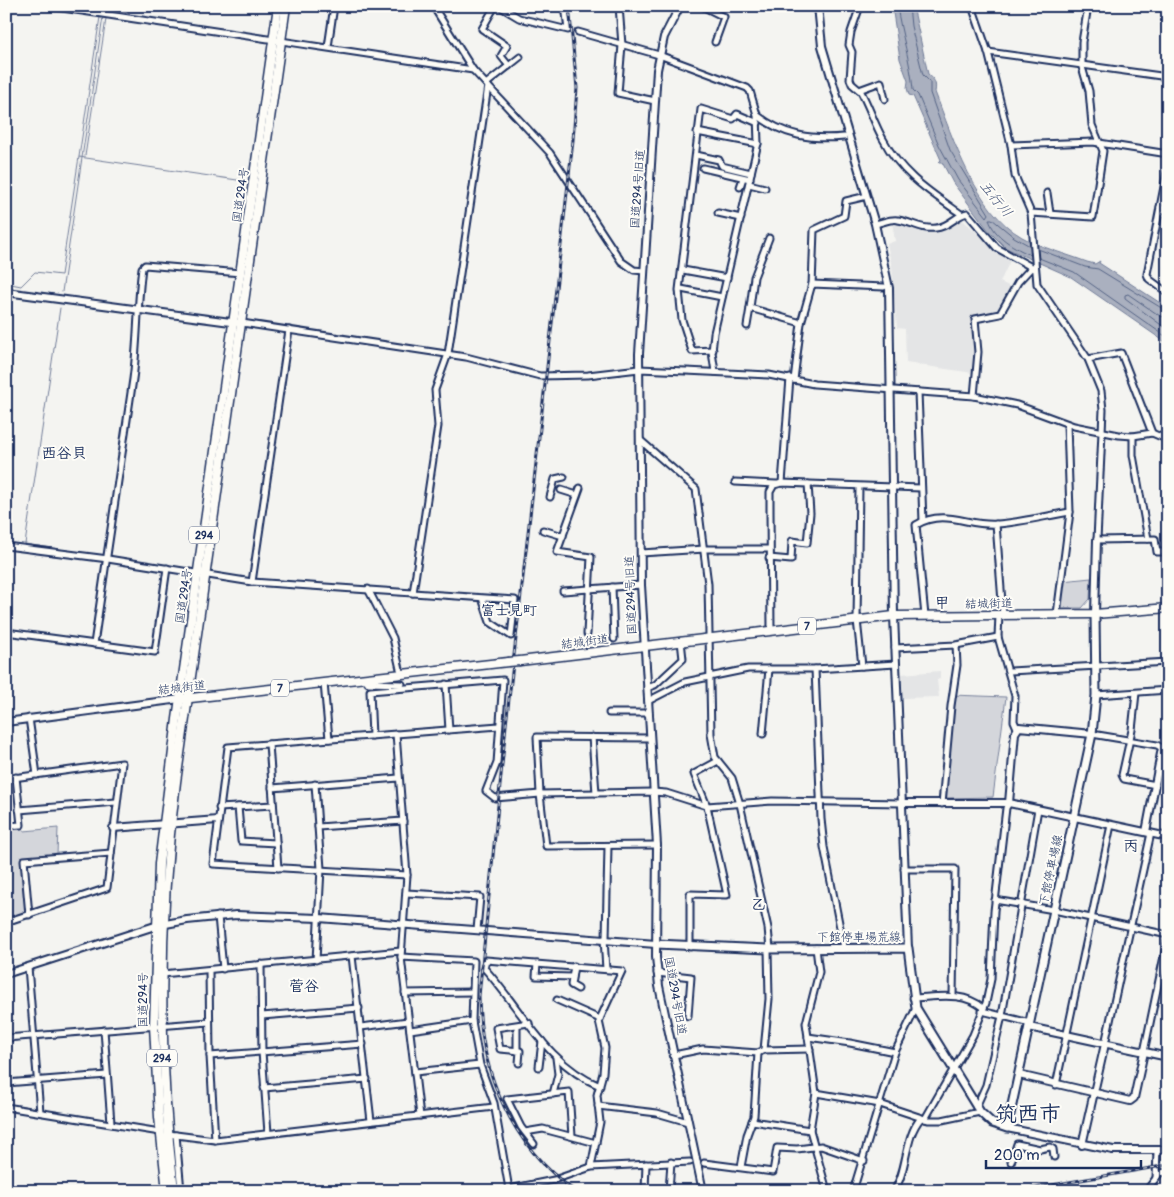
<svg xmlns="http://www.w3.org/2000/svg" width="1174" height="1197" font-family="Pangolin,'Klee One',sans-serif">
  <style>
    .built { fill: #e4e5e6 }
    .green { fill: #d4d6db; stroke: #78829c }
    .water { fill: #aab0bf; stroke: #717c98 }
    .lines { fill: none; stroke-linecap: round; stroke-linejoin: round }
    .shore { stroke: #546385; stroke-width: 1 }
    .stream { stroke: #717c98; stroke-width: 1 }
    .minor-casing { stroke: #1b2f5e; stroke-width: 9 }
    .tertiary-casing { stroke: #1b2f5e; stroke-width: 10 }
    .secondary-casing { stroke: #1b2f5e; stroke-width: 11 }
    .primary-casing { stroke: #1b2f5e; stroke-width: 11 }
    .trunk-casing { stroke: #1b2f5e; stroke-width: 11 }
    .minor { stroke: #fdfcf7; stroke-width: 5 }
    .tertiary { stroke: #fdfcf7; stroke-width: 6 }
    .secondary { stroke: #fdfcf7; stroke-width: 7 }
    .primary { stroke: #fdfcf7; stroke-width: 8 }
    .trunk { stroke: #fdfcf7; stroke-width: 8 }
    .rail-casing { stroke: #1b2f5e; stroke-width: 3 }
    .rail { stroke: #fdfcf7; stroke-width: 1; stroke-dasharray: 4; stroke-linecap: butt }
    .primary-bridge-casing { stroke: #1b2f5e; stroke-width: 11; stroke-linecap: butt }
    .primary-bridge { stroke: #fdfcf7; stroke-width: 8 }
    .labels { text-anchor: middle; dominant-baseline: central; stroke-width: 4; stroke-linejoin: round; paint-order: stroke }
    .shield { fill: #fdfcf7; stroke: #5f6c8c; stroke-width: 1 }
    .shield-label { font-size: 11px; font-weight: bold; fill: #1b2f5e }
    .street-label { font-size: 12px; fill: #1b2f5e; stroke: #fdfcf7 }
    .water-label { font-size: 14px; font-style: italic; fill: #46567b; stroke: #fdfcf7 }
    .neighbourhood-label { font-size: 14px; font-weight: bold; fill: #1b2f5e; stroke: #fdfcf7 }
    .quarter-label { font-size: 15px; font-weight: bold; fill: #1b2f5e; stroke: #fdfcf7 }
    .town-label { font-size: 22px; font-weight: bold; fill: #1b2f5e; stroke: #fdfcf7 }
  </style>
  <rect width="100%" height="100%" fill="#f4f4f1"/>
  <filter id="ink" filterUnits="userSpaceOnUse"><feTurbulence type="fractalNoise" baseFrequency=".02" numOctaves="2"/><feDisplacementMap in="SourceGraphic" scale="10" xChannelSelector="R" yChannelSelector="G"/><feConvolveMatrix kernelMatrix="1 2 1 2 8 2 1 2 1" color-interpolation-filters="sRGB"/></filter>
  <g filter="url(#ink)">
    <g class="built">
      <path d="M959,217L1010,261L1000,282L1013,288L1000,309L994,313L972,317L975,353L973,373L906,363L905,329L897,328L892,268L887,244L895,241L892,222L898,221L927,230L948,227Z"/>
      <path d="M940,671V679L937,680L939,697L902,698L901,674Z"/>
    </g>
    <g class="green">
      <path d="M1091,578L1090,599L1082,608H1060L1062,581Z"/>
      <path d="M952,695L1006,697L993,797L944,798Z"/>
      <path d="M23,827L24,831L58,828L57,855L22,858L26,909V912L6,919V829Z"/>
    </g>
    <path class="water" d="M892,6H913L928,74C934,79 937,83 935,92C953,139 976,211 1022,237C1042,248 1066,254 1087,262L1095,264L1100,261L1099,263L1168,308V344L1071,277L1006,248L989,231L953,183L942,162H939L941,160L913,96L909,95L907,88L908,81L900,59Z"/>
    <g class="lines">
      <g class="shore">
        <path d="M897,6C901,34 911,63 913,90L918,95L939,145L958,180L987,217L989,214L950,150L930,93V82L923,75L911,26L909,6"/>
        <path d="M1030,246L1014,237L992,219H989C993,236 1016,249 1031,255"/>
        <path d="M1038,249L1085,267L1098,269L1168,312"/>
        <path d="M1039,258L1074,272L1168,338"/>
        <path d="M1168,318L1160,316L1128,294L1125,295V298L1168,330"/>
      </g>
      <g class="stream">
        <path d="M101,10L102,6"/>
        <path d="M107,11L108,6"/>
        <path d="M104,13L105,6"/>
        <path d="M85,156L106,19"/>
        <path d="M79,157L100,17"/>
        <path d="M6,283L21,286L35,272L61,275L79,157L244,181"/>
        <path d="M62,292L103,17"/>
        <path d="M60,308L25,544L105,556"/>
      </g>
      <g class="minor-casing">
        <g id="minor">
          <path d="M49,6L473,70"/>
          <path d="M433,6L473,70L550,153L621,261L634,270L644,271"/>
          <path d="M495,6L482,29L507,46L501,56L509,66"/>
          <path d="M499,6L519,18L568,30L565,6"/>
          <path d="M619,6L622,45L618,93L655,101"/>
          <path d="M702,6L724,17L715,42"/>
          <path d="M860,6L851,32L849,45L852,52L850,79L852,84L859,90L881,82L885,99"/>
          <path d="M972,6L988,52L1011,145L1015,176L1031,213L1037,284L1088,359L1101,391L1103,410L1097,540L1155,539L1157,552H1168"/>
          <path d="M578,32L659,55L747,88L750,91L757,115L758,143L714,333L712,352L715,372"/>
          <path d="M328,47L334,6"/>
          <path d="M988,52L1168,77"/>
          <path d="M486,84L520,57"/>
          <path d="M860,90C869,106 874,123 883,139C901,174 930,192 961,214"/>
          <path d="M757,115C784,136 811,140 844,137"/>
          <path d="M697,132L758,144"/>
          <path d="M1011,145L1093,142L1168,154"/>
          <path d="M696,155L719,160L722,166L751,173"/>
          <path d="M1168,166L1147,274L1149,279L1168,293"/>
          <path d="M703,168L750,179"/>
          <path d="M749,184L765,188"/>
          <path d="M740,187L743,178"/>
          <path d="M1047,193L1050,213"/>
          <path d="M1160,207L1168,213"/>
          <path d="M718,213L741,218"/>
          <path d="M1031,213L1093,217L1103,151L1092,125L1089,91L1082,67V42L1088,6"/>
          <path d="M875,224C882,223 892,218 898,220C912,222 921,230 936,228C949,227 955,216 967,213L997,248L1035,269"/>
          <path d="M683,270L727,278"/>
          <path d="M812,286L814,230L844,216L846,201L863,197"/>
          <path d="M681,289L722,297"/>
          <path d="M750,308L754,277L769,238"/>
          <path d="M242,323L466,357L540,376L588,375L639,369L686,371L769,375L814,384L974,396L1017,405L1074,426L1119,435L1133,436L1152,433L1168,440"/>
          <path d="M747,326L750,308L801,323"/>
          <path d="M713,350L692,351L682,320L679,290L701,109L733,119L737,114L758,123"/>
          <path d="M1088,359L1121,353L1152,433"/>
          <path d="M794,380L801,323L812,284L884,287"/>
          <path d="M918,392L923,521"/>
          <path d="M974,396L978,352L975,319L1000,314L1018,282L1032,267"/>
          <path d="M1133,436V455L1148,539"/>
          <path d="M640,440L696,489L708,584L711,734L715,757L732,778L740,804L768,928L770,949"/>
          <path d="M735,482L776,484"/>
          <path d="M782,483L790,378"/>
          <path d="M859,487L857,620L862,666"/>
          <path d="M580,488L557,552L591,557L587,634"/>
          <path d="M561,490L577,495"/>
          <path d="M550,497L555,479L564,477"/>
          <path d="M996,524L1003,615"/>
          <path d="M543,530L563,536"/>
          <path d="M6,546L108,559L252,582L515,600L511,636L490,622L482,598"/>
          <path d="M641,553L705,549H769"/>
          <path d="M769,558L791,560L792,541L807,543L810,513L808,484"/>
          <path d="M252,582L289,330"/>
          <path d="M612,587L614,639"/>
          <path d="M368,589L393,638L400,669"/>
          <path d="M563,591L641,585"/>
          <path d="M413,593L438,426L435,390L448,354L488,86"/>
          <path d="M1057,614L1070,512L1067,424"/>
          <path d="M999,615L998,637L1015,696L1014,721L1017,728"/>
          <path d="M925,616L916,525C946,508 968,527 998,524C1022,522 1046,516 1070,512"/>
          <path d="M771,630L770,511V492L774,485L782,483L921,488"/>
          <path d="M6,632L155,652L167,568"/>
          <path d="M94,644L133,379C138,342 137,305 142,268L145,265L241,273"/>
          <path d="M895,648L956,645L998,637"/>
          <path d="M815,669L821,819L824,847L844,948"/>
          <path d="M1010,671L1168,662"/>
          <path d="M365,678L368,683L402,684"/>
          <path d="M324,683L329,739"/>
          <path d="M446,684L449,730"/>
          <path d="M647,688L655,685L683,659L681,641"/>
          <path d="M1136,693L1132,730L1122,775L1124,779L1156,785"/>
          <path d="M1096,695L1168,690"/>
          <path d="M648,701L685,682L748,669H815L896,664"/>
          <path d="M609,713H649"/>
          <path d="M29,718L37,775"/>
          <path d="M396,734L407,875L401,957L420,1116"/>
          <path d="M763,734L769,669"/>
          <path d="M1092,734L1157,745L1162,748L1168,745"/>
          <path d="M372,736L370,691L503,680L497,763L486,791L495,798L540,794L653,792L666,793L707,806L772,801L902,803"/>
          <path d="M592,737L596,793"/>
          <path d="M650,738L537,737L540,794L546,846L657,845"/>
          <path d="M269,744L278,868"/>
          <path d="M6,779L122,763L107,888L6,922"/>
          <path d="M315,784L321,869L316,960"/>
          <path d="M272,788L399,778"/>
          <path d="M942,804L951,706L957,665L956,645"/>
          <path d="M238,807L241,841L276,843"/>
          <path d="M219,808L273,805"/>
          <path d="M19,810L116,802"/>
          <path d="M6,826L21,825L16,777"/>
          <path d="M318,827L403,821"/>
          <path d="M904,869H955L953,996"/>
          <path d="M407,875L213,864L228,747L499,726"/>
          <path d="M406,893L480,897L477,930"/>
          <path d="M995,900L1054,910L1168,935"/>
          <path d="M29,915L24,860L111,853"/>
          <path d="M218,916L223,969"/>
          <path d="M604,939L606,969"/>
          <path d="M606,939L608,846"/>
          <path d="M690,947V894L727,895L707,806L694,774L718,761"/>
          <path d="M816,948L819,972L806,1023L816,1093L810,1130L827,1191"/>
          <path d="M352,956L371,1121"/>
          <path d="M401,957L474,961L472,1021L480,1065L494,1103L509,1189L554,1180L591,1167L690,1162"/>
          <path d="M261,964L262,1052L268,1133"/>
          <path d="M537,964L536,976L572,977"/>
          <path d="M574,966L571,985L578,989"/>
          <path d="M28,967L40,1112"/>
          <path d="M209,970L210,1056L215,1140"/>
          <path d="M657,973L691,977L688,1016"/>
          <path d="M162,974L401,951"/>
          <path d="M405,993L472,992"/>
          <path d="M913,998C937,997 964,991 983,1008"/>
          <path d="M557,1000L600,1019"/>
          <path d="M982,1011L1030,1023"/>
          <path d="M262,1016L359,1008"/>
          <path d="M361,1027L408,1021"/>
          <path d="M104,1030L111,1123"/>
          <path d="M410,1030L472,1021"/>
          <path d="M808,1037L850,1043L895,1052"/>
          <path d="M6,1038L209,1022"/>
          <path d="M1105,1044L1151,833"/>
          <path d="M764,1050L769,999L768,949"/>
          <path d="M517,1051V1026"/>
          <path d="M1144,1052L1168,937"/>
          <path d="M674,1055L703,1049L758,1053L764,1050L810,1049"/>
          <path d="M210,1056L363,1044"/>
          <path d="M519,1063L520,1051L500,1049L496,1028L529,1023"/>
          <path d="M539,1067L542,1041"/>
          <path d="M415,1072L480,1065"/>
          <path d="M6,1083L107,1075"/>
          <path d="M1056,1085L1111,825"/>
          <path d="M264,1088L367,1079"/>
          <path d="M816,1093L880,1104L928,1120H942L980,1112"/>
          <path d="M553,1094L558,1074L556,1058"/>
          <path d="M598,1106L657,1113L688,1122"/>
          <path d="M6,1107L160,1132"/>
          <path d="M976,1107L986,1085L1002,1016L1038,809"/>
          <path d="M925,1119L973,1035L986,1003L991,979L994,911L1006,808L1009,803"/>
          <path d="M752,1121L810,1130"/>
          <path d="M525,1132L543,1129L596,1143"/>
          <path d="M168,1134L215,1140L494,1107"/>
          <path d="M176,1135L181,1191"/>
          <path d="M534,1144L521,1127L507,1099L569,1092L572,1136"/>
          <path d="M1011,1162L1017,1144L1040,1149L1050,1147L1053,1149L1054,1157"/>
          <path d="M704,1163L773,1172L777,1148L797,1149L821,1146L864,1161"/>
          <path d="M591,1167L600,1122L597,1095L603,1073L605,1048L599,1021L622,971L486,960L484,968C521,1008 547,1065 600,1086"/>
          <path d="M741,1167L747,1135L754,1116L758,1053"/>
          <path d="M1156,1178L1157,1151"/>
          <path d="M645,1191L646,1164"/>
          <path d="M669,1191L671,1162"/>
          <path d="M853,1191L895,1052L916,1008"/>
          <path d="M894,1191C908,1170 904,1137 921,1118"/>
          <path d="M1146,1191L1160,1173L1168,1172"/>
        </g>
      </g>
      <g class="tertiary-casing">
        <g id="tertiary">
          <path d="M680,6L664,37L657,70L639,354L641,585L657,845L656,957L659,986L703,1191"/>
          <path d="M818,6L822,46L875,224L889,288L894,616L908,948"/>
          <path d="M6,292L238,323"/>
          <path d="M1095,614L1097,540"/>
          <path d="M6,722L180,699"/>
          <path d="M902,803H1009L1168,837"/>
          <path d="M1009,803L1015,733L1019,727L1092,734"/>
          <path d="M113,828L218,820"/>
          <path d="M1146,832L1162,748"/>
          <path d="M6,974L155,926L187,920L236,915L319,918L656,944"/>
          <path d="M1029,1027L1168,1057"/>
          <path d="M1019,1075L1130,1101L1134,1098L1144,1052"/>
          <path d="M1007,1128L1113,1150H1168"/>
          <path d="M1082,1145L1105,1044"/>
        </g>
      </g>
      <g class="secondary-casing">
        <path id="secondary" d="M656,944L768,949L908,948L916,1008L980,1112L992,1123L1007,1128L1092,734L1096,695L1095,614"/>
      </g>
      <g class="primary-casing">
        <g id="primary">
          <path d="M520,661L894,616L1095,614L1168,608"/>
          <path d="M182,699L508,662"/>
        </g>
      </g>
      <g class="trunk-casing">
        <g id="trunk">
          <path d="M167,1191L159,1117L154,1026L159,864L177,719L278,6"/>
          <path d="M174,1191C158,1054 158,919 176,782L286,6"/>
        </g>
      </g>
      <use href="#minor" class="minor"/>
      <use href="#tertiary" class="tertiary"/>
      <use href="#secondary" class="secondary"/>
      <use href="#primary" class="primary"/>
      <use href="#trunk" class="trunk"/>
      <g class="rail-casing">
        <g id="rail">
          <path d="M569,6L577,88L573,140L506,725L479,996C480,1072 511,1146 575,1191"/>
          <path d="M1017,1191L1168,1165"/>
        </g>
      </g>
      <use href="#rail" class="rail"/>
      <g class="primary-bridge-casing">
        <path id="primary-bridge" d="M508,662L520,661"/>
      </g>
      <use href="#primary-bridge" class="primary-bridge"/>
    </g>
  </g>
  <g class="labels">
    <g class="shield">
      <rect x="189" y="526.5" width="30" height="17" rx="4"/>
      <rect x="798" y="617.5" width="18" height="17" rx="4"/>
      <rect x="271" y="679.5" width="18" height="17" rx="4"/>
      <rect x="147" y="1049.5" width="30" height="17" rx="4"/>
    </g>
    <g class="shield-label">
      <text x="204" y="535">294</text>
      <text x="807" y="626">7</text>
      <text x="280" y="688">7</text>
      <text x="162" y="1058">294</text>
    </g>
    <g class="street-label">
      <text transform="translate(638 189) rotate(-86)">国道294号旧道</text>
      <text transform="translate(241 195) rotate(-82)">国道294号</text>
      <text transform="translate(631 595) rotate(-92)">国道294号旧道</text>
      <text transform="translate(184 596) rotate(-82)">国道294号</text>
      <text transform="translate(989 604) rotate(-1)">結城街道</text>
      <text transform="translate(585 642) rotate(-7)">結城街道</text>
      <text transform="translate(182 688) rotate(-6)">結城街道</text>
      <text transform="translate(1051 870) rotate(-78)">下館停車場線</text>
      <text x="859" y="937">下館停車場荒線</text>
      <text transform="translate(675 996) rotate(80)">国道294号旧道</text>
      <text transform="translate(143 1000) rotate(-90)">国道294号</text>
    </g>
    <g class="water-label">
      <text transform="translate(996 199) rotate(51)">五行川</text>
    </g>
    <g class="neighbourhood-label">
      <text x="509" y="610">富士見町</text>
    </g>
    <g class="quarter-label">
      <text x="64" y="453">西谷貝</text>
      <text x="942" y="603">甲</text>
      <text x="1131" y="846">丙</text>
      <text x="758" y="904">乙</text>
      <text x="304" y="986">菅谷</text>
    </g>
    <g class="town-label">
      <text x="1028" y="1114">筑西市</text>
    </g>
  </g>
  <rect width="1174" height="1197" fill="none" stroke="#fdfcf7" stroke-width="25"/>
  <rect x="12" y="12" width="1149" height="1172" fill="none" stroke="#1b2f5e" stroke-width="2" filter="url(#ink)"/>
  <path d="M986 1160v8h155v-8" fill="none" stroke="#1b2f5e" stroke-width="2.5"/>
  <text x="994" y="1160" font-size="15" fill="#1b2f5e" stroke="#fdfcf7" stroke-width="4" paint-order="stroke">200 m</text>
</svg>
